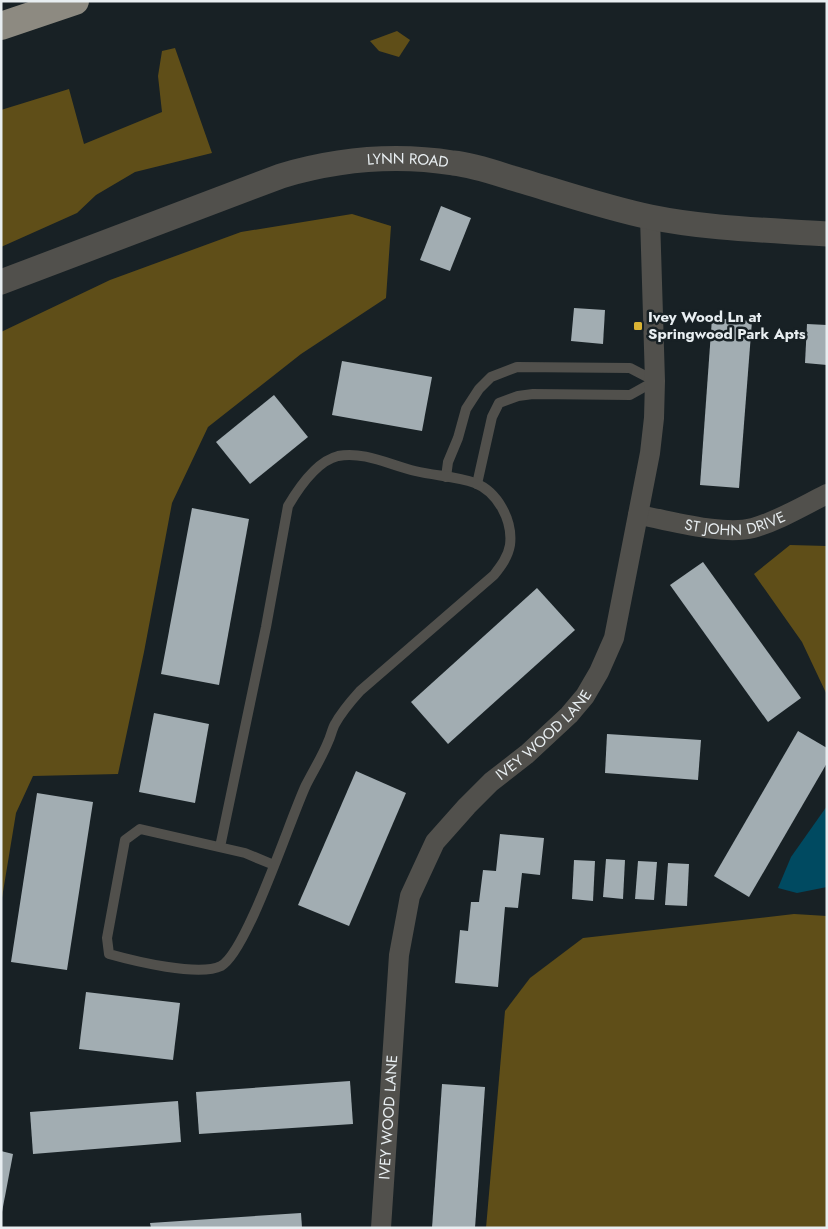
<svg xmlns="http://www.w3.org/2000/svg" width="828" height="1229" font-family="Jost,sans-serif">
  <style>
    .forest { fill: #5f4e18 }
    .water { fill: #004a61 }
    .building { fill: #a2adb2 }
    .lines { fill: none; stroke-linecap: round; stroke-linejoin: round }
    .service { stroke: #51504c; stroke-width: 10 }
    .minor { stroke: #51504c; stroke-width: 20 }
    .tertiary { stroke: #51504c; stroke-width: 25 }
    .trunk { stroke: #8d8a81; stroke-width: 28 }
    .poi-dot { fill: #dab334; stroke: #182125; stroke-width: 2 }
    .labels { text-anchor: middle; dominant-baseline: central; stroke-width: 5; stroke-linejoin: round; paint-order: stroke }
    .street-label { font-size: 15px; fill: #e8eef1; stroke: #182125 }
    .poi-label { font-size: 15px; font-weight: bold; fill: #e8eef1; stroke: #182125; text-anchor: start }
  </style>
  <rect width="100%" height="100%" fill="#182125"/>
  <g class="forest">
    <path d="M397,31L410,40L399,57L379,51L370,41Z"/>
    <path d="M175,48L212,153L135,172L96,195L77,213L1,247V110L69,89L84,144L162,112L158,76L162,51Z"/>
    <path d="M352,214L391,226L386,298L301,354L208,427L172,503L144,652L118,774L33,776L16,813L1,904V332L110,280L241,232Z"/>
    <path d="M790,545L827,546V695L802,642L754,574Z"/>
    <path d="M794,914L827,916V1228H486L505,1011L530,978L583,938Z"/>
  </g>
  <path class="water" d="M827,806V887L797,893L778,888L791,857Z"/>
  <g class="building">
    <path d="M441,206L471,218L450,271L420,260Z"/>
    <path d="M574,308L605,310L603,344L571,341Z"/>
    <path d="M712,318L752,321L739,488L700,485Z"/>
    <path d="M807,324L827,325V365L805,363Z"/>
    <path d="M342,361L432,377L422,431L332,415Z"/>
    <path d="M274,395L308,437L250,484L216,442Z"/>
    <path d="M192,508L249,519L219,685L161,674Z"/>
    <path d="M703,562L801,698L768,722L670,585Z"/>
    <path d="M537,588L575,630L448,744L411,702Z"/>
    <path d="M154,713L209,724L195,803L139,792Z"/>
    <path d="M798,731L827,748V763L749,897L714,876Z"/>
    <path d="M607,734L701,740L698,780L605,773Z"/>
    <path d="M356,771L406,793L349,926L298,905Z"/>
    <path d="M37,793L93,802L67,970L11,962Z"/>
    <path d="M500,834L544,838L540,875L522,873L518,908L505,907L498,987L455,983L460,930L468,931L471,902H479L483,870L496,871Z"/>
    <path d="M606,859L625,860L623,899L603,897Z"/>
    <path d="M574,860L595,861L593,901L572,899Z"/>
    <path d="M638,861L657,862L654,900L635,899Z"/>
    <path d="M668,863L689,864L687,906L665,905Z"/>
    <path d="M86,992L180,1003L173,1060L79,1049Z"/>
    <path d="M350,1081L353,1124L199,1134L196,1092Z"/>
    <path d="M442,1084L485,1087L475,1228H432Z"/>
    <path d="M178,1101L181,1142L33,1154L30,1112Z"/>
    <path d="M1,1151L13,1154L2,1212H1Z"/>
    <path d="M301,1213L302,1228H151L150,1223Z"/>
  </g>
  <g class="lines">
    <g class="service">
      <path d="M446,477L448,462L458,438L466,409L479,389L491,377L517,367L630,368L655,381"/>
      <path d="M477,484L492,417L499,403L518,396L533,394L630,395L655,381"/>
      <path d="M220,847L266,627L288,506C298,489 317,461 338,456C364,451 390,465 415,471C435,476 456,476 475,483C498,492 513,521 510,545C508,557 501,566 494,575L360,691C351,701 342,711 335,724C332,729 331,736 328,742C322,757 313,771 306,785C290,819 247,952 221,966C199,977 134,961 109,954L107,938L125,840L140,829L245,853L274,865"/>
    </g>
    <g class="minor">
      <path id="s1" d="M638,515C669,520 722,536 753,528C778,521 803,506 827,494"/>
      <path id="s2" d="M381,1228L399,955L410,896L435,842L467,806L491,782L527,754L569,715L585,696L599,672L614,638L650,453L654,418L655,381L650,217"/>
    </g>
    <path class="tertiary" id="s3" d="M1,282L281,176C338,159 395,154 453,163C473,165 493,172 512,178C557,191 603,207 650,217C708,229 768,230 827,234"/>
    <path class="trunk" d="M1,26L75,1"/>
  </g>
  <rect class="poi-dot" x="633" y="321" width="10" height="10" rx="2.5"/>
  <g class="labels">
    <g class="street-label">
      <text stroke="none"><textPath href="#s3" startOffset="428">LYNN ROAD</textPath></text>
      <text stroke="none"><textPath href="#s1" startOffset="99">ST JOHN DRIVE</textPath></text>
      <text stroke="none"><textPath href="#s2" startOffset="546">IVEY WOOD LANE</textPath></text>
      <text stroke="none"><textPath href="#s2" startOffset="111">IVEY WOOD LANE</textPath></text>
    </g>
    <g class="poi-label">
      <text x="648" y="317">Ivey Wood Ln at<tspan x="648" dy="17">Springwood Park Apts</tspan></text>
    </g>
  </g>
  <rect width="828" height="1229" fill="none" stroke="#e8eef1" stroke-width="5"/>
</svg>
